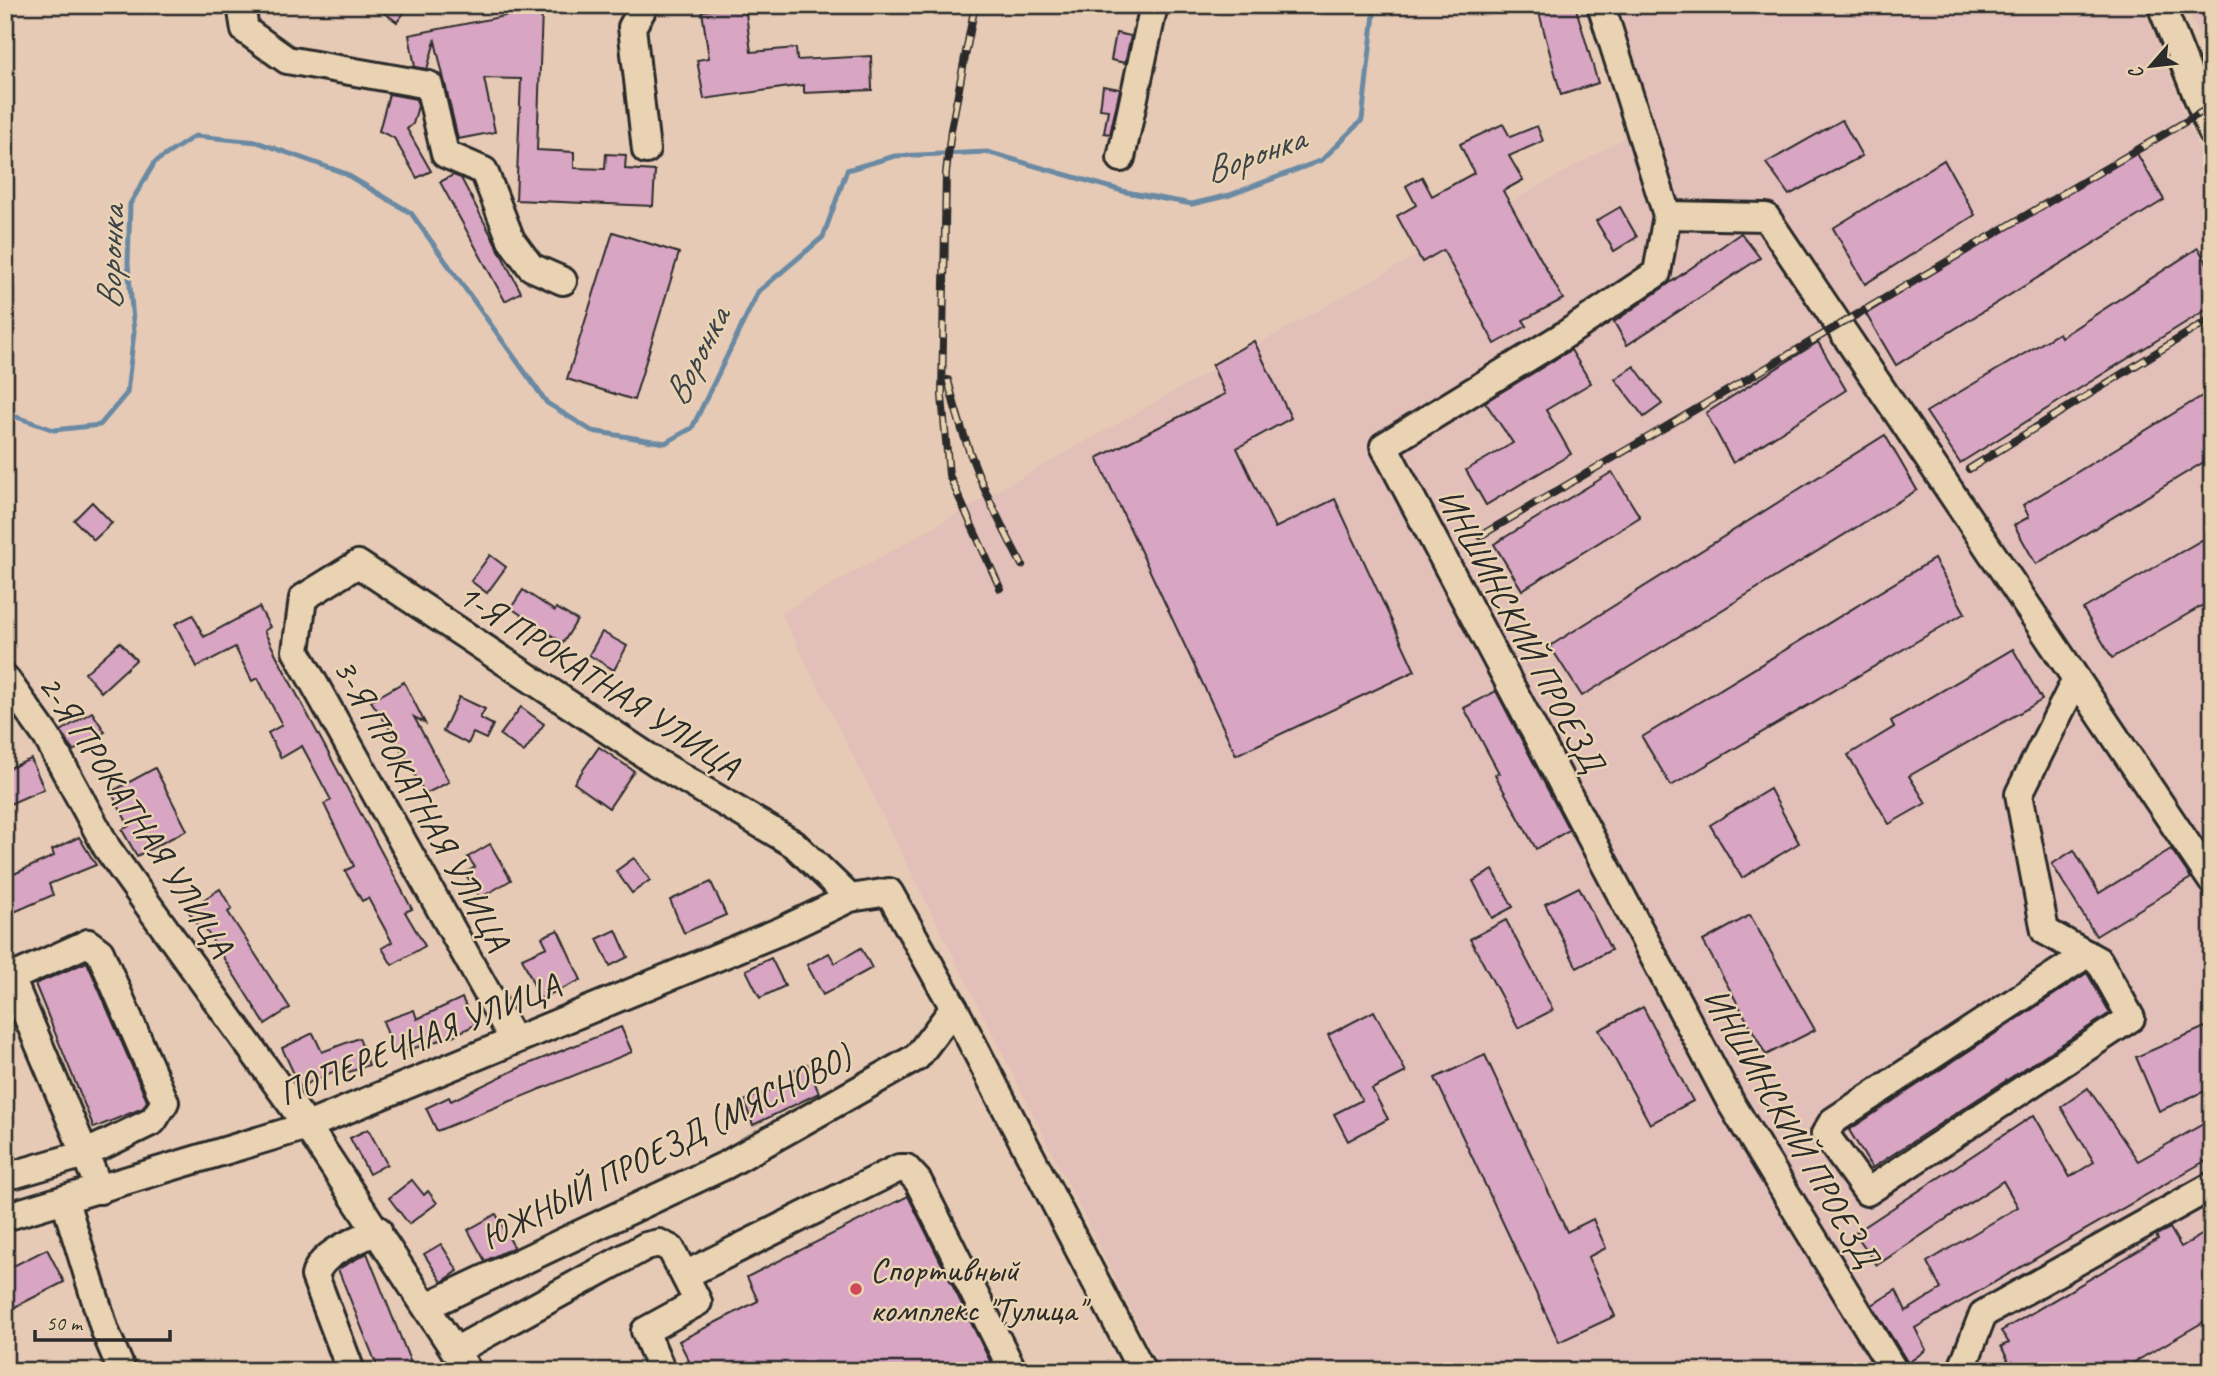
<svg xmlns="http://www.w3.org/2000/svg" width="2217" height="1376" font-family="Caveat,sans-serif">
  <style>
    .built { fill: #e2bfb9 }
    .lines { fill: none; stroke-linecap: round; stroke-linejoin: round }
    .stream { stroke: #6b8aa3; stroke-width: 5 }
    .building { fill: #d8a5c2; stroke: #2b2b2b; stroke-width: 2 }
    .minor-casing { stroke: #2b2b2b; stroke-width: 32 }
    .minor { stroke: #e9d3b2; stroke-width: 26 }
    .rail-casing { stroke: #2b2b2b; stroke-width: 8 }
    .rail { stroke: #e9d3b2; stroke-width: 5; stroke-dasharray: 16; stroke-linecap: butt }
    .poi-dot { fill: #d1495b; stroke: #e9d3b2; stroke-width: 2.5 }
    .labels { text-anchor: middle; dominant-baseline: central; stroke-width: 5; stroke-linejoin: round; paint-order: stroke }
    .street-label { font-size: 35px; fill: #2b2b2b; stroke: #e9d3b2 }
    .poi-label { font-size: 35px; fill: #2b2b2b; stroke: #e9d3b2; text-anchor: start }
    .water-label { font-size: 37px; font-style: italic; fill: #3b4349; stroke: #e9d3b2 }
  </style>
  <rect width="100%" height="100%" fill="#e6cab5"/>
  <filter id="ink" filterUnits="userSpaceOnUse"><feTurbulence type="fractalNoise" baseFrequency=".0143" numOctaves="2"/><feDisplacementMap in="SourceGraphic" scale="14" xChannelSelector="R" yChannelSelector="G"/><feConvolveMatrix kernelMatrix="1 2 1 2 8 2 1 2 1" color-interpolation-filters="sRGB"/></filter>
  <g filter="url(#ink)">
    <g class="built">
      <path d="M1617,5H2143L2212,184V1371H1162L781,613L1623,139Z"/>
      <path d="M2186,5H2212V66Z"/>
    </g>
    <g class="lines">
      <path class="stream" d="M5,413L54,430L100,425L127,393L134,332L128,264L130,204L155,162L195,136L257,142L344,173L411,213L547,403L592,431L665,443L692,428L758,292L823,237L847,170L895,156L987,152L1126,192L1192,204L1230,195L1322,160L1362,120L1375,5"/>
    </g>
    <g class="building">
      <path d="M374,5H410L397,22Z"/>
      <path d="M1537,5H1575L1598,83L1561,95Z"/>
      <path d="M745,6L751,52L796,48L797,60L871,56L872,90L804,93V85L704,99L697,60L709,58L702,11Z"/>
      <path d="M505,9L542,10L537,150L574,152V168L605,169L606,154L626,155L625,169L655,171L653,206L516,200L521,79L484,78L495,132L458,139L435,41L427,69L415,67L409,35L505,16Z"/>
      <path d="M1116,33L1131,36L1125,63L1111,60Z"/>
      <path d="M1103,86L1120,89L1110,134L1104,133L1108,110L1100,109Z"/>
      <path d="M389,94L416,99L418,106L413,124L407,129L431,171L417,178L394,138L379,131Z"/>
      <path d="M1842,120L1862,156L1789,195L1766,163Z"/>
      <path d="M1503,124L1510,137L1537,126L1543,141L1509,156L1523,180L1503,191L1563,299L1523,320L1527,326L1495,344L1443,250L1422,262L1397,216L1416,205L1406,186L1422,177L1432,196L1474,173L1460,144Z"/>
      <path d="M2135,150L2164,200L1896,365L1866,314Z"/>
      <path d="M1944,160L1975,215L1865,284L1833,228Z"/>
      <path d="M453,175L461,178L521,292L505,301L440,182Z"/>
      <path d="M1620,207L1637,237L1614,251L1596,221Z"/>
      <path d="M613,232L679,253L634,400L567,379Z"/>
      <path d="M1741,233L1760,258L1627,345L1614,322Z"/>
      <path d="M2198,248L2212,271V306L1960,463L1926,412L2059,333L2061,337Z"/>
      <path d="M1254,341L1291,418L1237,448L1275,528L1335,499L1415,671L1236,755L1097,458L1225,394L1212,365Z"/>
      <path d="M1818,342L1846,390L1733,463L1706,413Z"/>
      <path d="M1571,350L1591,383L1546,410L1571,454L1486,505L1466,470L1513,443L1485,402Z"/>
      <path d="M1634,366L1662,404L1644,417L1615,379Z"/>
      <path d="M2212,390V457L2036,564L2014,525L2029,517L2023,505Z"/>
      <path d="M1885,435L1917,490L1582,696L1550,646Z"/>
      <path d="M1612,472L1640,517L1522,590L1494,544Z"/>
      <path d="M92,502L112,523L94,540L74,520Z"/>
      <path d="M2212,534V600L2112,658L2083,609Z"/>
      <path d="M490,555L506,567L487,593L471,581Z"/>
      <path d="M1934,559L1965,613L1671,786L1642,737Z"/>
      <path d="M523,590L555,611L556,608L577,620L563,643L511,608Z"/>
      <path d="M259,607L270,627L264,631L287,676L412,909L405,912L425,946L392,965L382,948L392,942L368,898L362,901L345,871L354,866L324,804L331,800L302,746L281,758L268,733L282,725L258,678L252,681L235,647L197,667L175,624L193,615L204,637Z"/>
      <path d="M602,632L627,646L614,670L589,655Z"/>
      <path d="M120,642L136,660L101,692L85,673Z"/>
      <path d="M2013,649L2042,700L1909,776L1926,803L1889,824L1848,755L1894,727L1891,721Z"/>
      <path d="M404,682L425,723L414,717L449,782L425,794L391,731L371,701Z"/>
      <path d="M1496,691L1569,830L1536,849L1495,775L1499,773L1464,708Z"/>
      <path d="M459,697L485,709L480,718L493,725L486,739L473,733L468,744L443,731Z"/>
      <path d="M521,707L544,724L524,752L500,735Z"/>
      <path d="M92,712L105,732L73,751L61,731Z"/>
      <path d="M599,747L634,771L609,808L574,783Z"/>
      <path d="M31,759L44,789L5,806V770Z"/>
      <path d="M155,768L187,830L137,856L122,830L129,826L111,792Z"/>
      <path d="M1770,789L1799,843L1742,878L1710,825Z"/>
      <path d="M79,837L96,865L49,884L53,895L5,916V878L54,856L52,850Z"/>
      <path d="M490,844L511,880L480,898L465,873L475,867L468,857Z"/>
      <path d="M2171,849L2191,878L2096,936L2052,864L2074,850L2099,893Z"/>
      <path d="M634,858L650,880L632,893L616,871Z"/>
      <path d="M1493,870L1513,907L1492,918L1473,881Z"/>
      <path d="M711,882L726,915L684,933L670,900Z"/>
      <path d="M1579,887L1611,950L1577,968L1545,904Z"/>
      <path d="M220,889L232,909L228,912L290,1008L265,1024L204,927L200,929L188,910Z"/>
      <path d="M1750,915L1815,1030L1766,1055L1703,941Z"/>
      <path d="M1506,920L1553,1010L1518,1028L1470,939Z"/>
      <path d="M558,930L581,980L540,999L522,958L547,947L542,937Z"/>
      <path d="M616,930L628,957L610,966L597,939Z"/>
      <path d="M861,948L872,968L823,995L807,965L829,953L835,963Z"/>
      <path d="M771,958L785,986L760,998L746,970Z"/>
      <path d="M87,962L147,1101L143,1108L94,1128L35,984Z"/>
      <path d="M2087,973L2110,1013L1872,1168L1849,1130Z"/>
      <path d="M462,998L475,1025L450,1037L395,1054L383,1021L414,1010L417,1019Z"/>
      <path d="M1643,1007L1693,1101L1650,1124L1599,1030Z"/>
      <path d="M1374,1011L1406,1072L1372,1089L1388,1119L1348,1141L1334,1114L1362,1100L1328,1035Z"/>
      <path d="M2212,1024V1088L2159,1111L2136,1057Z"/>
      <path d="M621,1027L632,1052L437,1131L426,1108L449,1097L451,1101L521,1067Z"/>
      <path d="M313,1033L322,1052L359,1038L369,1065L341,1075L339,1069L300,1087L282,1048Z"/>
      <path d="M1485,1055L1567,1232L1593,1219L1606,1248L1588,1257L1615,1316L1559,1342L1435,1078Z"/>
      <path d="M807,1064L819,1093L753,1125L744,1101L793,1081L789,1072Z"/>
      <path d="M2088,1088L2138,1161L2212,1119V1157L1915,1328L1926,1350L1908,1363L1872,1305L1896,1290L1906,1311L1941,1289L1927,1262L2018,1207L2003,1181L1877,1265L1855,1233L2034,1115L2070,1177L2094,1162L2061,1107Z"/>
      <path d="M368,1129L387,1164L369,1174L350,1138Z"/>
      <path d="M412,1180L424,1195L428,1191L437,1203L409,1224L389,1198Z"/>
      <path d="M908,1196L995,1371H694L679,1341L758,1301L747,1277Z"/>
      <path d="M496,1214L514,1247L485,1261L468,1230Z"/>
      <path d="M2170,1228L2181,1247L2212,1229V1317L2119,1371H1991L2008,1360L2001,1346L2009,1343L2001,1331L2158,1239L2156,1235Z"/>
      <path d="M441,1244L458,1271L442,1282L424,1254Z"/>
      <path d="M47,1249L64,1282L5,1312V1270Z"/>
      <path d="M367,1253L414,1371H379L338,1269Z"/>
    </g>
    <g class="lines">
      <g class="minor-casing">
        <g id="minor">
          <path d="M241,5L245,30L287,60L429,85L445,154L484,171L511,240L531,267L563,281"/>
          <path d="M645,5L632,27L646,150"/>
          <path d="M1601,5L1667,215L1657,273L1563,336L1384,446L1731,1103L1894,1371"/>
          <path d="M2161,5L2212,133"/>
          <path d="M1121,158L1154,5"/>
          <path d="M1667,215L1766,217L2212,881"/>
          <path d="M5,678L47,737L107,848L307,1126L468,1371"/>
          <path d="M2076,679L2019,794L2045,931L2099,961L2131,1018L1867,1192L1825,1134L1833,1121L2087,954"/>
          <path d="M513,1039L296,651L303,598L358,564L656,762L794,844L850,898"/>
          <path d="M16,1174L85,1154L153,1121L165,1102L100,952L88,943L11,978L85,1154L100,1190"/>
          <path d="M65,1201L105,1331L122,1371"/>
          <path d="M5,1217L307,1126L783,930L850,898L889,892L954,1008L1142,1371"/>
          <path d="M685,1275L899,1168H906L918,1181L1013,1371"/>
          <path d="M427,1306L726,1165L917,1057L954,1008"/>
          <path d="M455,1351L646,1246L659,1243L671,1249L698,1302L645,1331L662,1371"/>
          <path d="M351,1371L315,1276C321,1252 357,1241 378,1230"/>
          <path d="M1961,1371L1983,1314L2212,1186"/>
        </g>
      </g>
      <use href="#minor" class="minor"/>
      <g class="rail-casing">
        <g id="rail">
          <path d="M975,5L951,130L946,173L942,396L949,475L1000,588"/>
          <path d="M948,380C965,451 988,501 1022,565"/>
          <path d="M1969,469L2212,318"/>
          <path d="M1480,536L2212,106"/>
        </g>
      </g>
      <use href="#rail" class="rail"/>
    </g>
  </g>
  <circle class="poi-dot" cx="856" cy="1289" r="7"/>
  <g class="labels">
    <g class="street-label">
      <text transform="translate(1521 630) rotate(62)">ИНШИНСКИЙ ПРОЕЗД</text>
      <text transform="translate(599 680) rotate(33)">1-Я ПРОКАТНАЯ УЛИЦА</text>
      <text transform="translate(422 804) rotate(61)">3-Я ПРОКАТНАЯ УЛИЦА</text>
      <text transform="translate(136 815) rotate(57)">2-Я ПРОКАТНАЯ УЛИЦА</text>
      <text transform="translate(419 1039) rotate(-22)">ПОПЕРЕЧНАЯ УЛИЦА</text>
      <text transform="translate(1791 1127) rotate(60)">ИНШИНСКИЙ ПРОЕЗД</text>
      <text transform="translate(666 1147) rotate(-27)">ЮЖНЫЙ ПРОЕЗД (МЯСНОВО)</text>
    </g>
    <g class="poi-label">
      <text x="870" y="1269">Спортивный<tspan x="870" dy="40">комплекс "Тулица"</tspan></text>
    </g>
    <g class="water-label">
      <text transform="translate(1254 154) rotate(-20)">Воронка</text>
      <text transform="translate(110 258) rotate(-88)">Воронка</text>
      <text transform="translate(696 356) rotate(-63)">Воронка</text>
    </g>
  </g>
  <rect width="2217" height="1376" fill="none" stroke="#e9d3b2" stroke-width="28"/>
  <rect x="14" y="14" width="2189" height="1348" fill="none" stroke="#2b2b2b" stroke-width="2.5" filter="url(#ink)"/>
  <g transform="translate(2151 66) rotate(242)" stroke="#e9d3b2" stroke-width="5" paint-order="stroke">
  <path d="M0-5L12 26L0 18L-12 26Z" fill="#2b2b2b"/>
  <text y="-10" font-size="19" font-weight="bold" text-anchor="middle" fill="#2b2b2b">С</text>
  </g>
  <path d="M35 1330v10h135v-10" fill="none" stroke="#2b2b2b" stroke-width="3.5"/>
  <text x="46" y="1330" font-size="21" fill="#2b2b2b" stroke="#e9d3b2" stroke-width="5" paint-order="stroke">50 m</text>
</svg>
